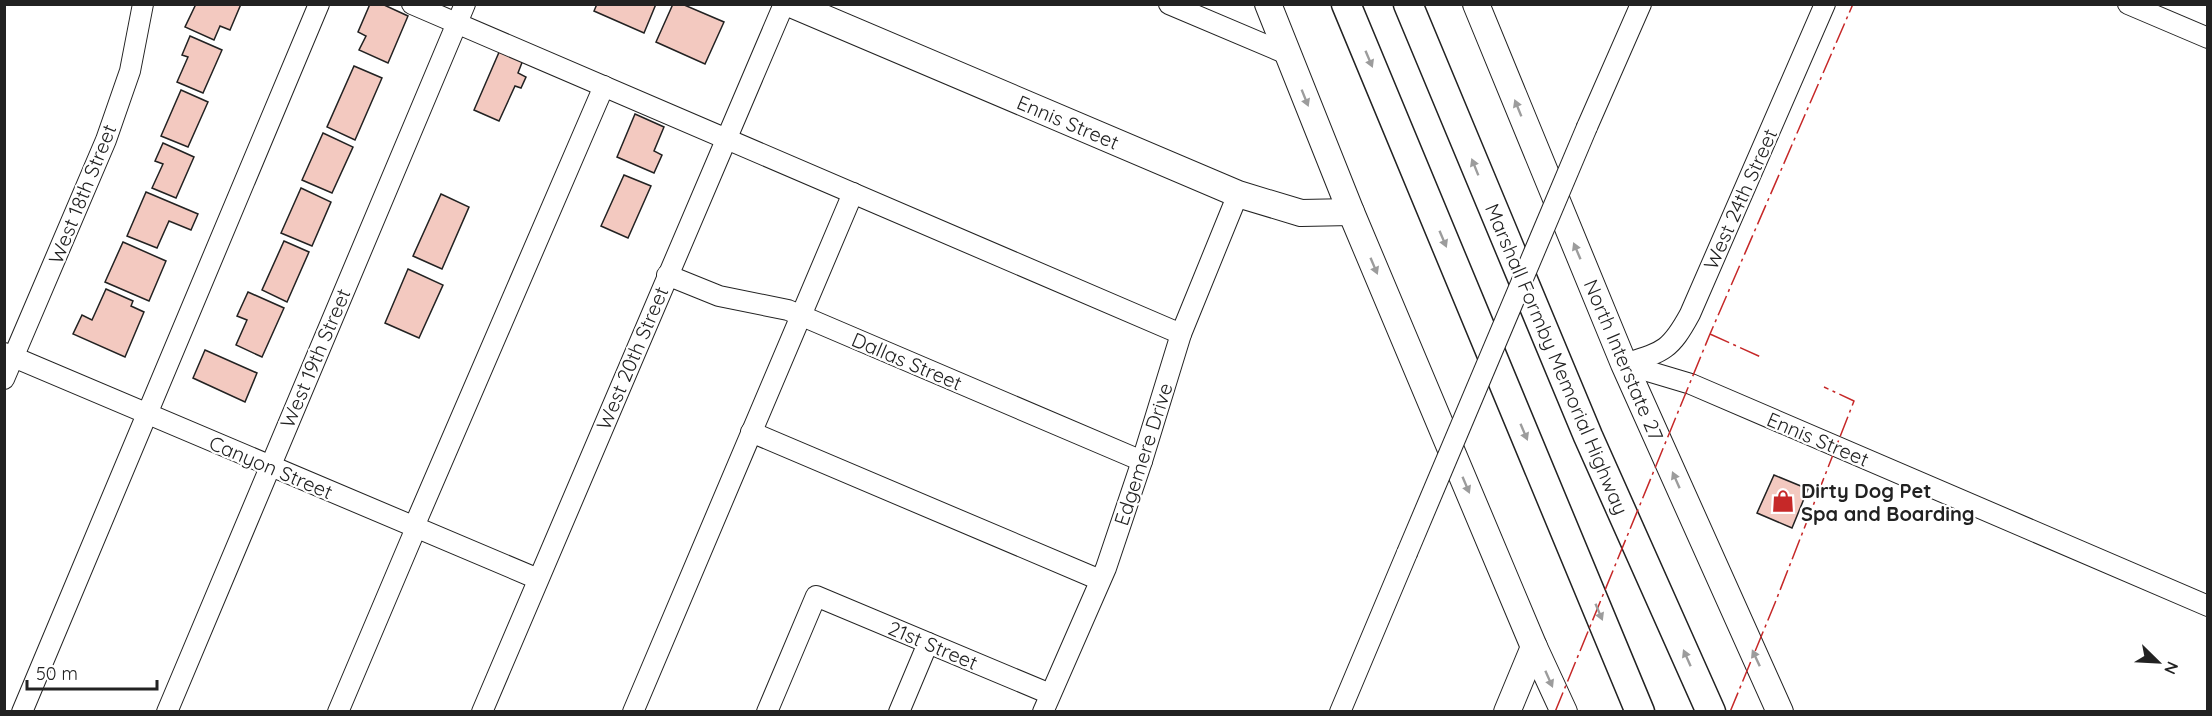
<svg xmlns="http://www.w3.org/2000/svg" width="2212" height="716" font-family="Quicksand,sans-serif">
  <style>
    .building { fill: #f3c9c0; stroke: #222; stroke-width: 1.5 }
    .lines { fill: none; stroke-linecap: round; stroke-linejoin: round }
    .minor-casing { stroke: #222; stroke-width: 22 }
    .major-casing { stroke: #222; stroke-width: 28 }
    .highway-casing { stroke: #222; stroke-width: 31 }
    .minor { stroke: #fff; stroke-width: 20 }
    .major { stroke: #fff; stroke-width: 26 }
    .highway { stroke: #fff; stroke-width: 28 }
    .minor-bridge-casing { stroke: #222; stroke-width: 22; stroke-linecap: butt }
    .minor-bridge { stroke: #fff; stroke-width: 20 }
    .power { stroke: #c62828; stroke-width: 1.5; stroke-dasharray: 21 4.5 3 4.5; stroke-linecap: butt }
    .oneway { fill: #9c9c9c }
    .labels { text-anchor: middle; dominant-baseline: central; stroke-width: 4.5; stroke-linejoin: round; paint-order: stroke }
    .street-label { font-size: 20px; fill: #222; stroke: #fff }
    .poi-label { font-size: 20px; font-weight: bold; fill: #222; stroke: #fff; text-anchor: start }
  </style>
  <rect width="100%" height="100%" fill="#fff"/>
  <g class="building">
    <path d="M196,4H241L230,30L220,26L214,40L185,27Z"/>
    <path d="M370,4H382L408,16L388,63L359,50L366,36L358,32Z"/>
    <path d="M597,4H656L644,33L594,11Z"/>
    <path d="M673,4H682L724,22L705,64L656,42Z"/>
    <path d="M190,36L222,50L203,93L177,82L188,57L182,55Z"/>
    <path d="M500,50L523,60L518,73L526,77L521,88L515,86L499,121L474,110Z"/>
    <path d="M354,66L382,78L355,140L327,127Z"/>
    <path d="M181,90L208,102L188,147L161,136Z"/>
    <path d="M635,114L664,127L654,151L662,155L654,173L617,157Z"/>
    <path d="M323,133L353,147L332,193L302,180Z"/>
    <path d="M163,143L194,157L176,198L152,188L163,164L155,161Z"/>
    <path d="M624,175L651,186L628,238L601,226Z"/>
    <path d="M301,188L331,202L312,246L281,233Z"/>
    <path d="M146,192L198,214L191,230L169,221L157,248L127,236Z"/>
    <path d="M441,194L469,207L442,269L413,256Z"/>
    <path d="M284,241L309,252L287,302L262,290Z"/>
    <path d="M123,242L166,261L149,301L105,282Z"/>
    <path d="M408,269L443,285L419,338L385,323Z"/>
    <path d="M106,289L133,301L131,306L144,312L125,357L73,334L82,315L92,320Z"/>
    <path d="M248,292L284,308L262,357L236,345L247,320L237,316Z"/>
    <path d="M205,350L257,373L245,402L193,378Z"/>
    <path d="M1774,475L1808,489L1792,528L1757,513Z"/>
  </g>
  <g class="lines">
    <g class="minor-casing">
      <g id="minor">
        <path d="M412,4L1181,334"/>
        <path d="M1169,4L1287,54"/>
        <path d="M2128,4L2208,38"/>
        <path d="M1587,127L1641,4"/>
        <path d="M667,275L719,296L788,310L1142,461"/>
        <path d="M4,353L538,579"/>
        <path d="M1624,364L1691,384L2208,606"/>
        <path d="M1624,364C1663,352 1670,351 1690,314L1825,4"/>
        <path d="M4,379L106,140L130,71L143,4"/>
        <path d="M751,432L1100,580"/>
        <path d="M22,712L319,4"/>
        <path d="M167,712L465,4"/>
        <path d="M338,712L416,528V522L604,86"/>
        <path d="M482,712L784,4"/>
        <path d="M633,712L853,193"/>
        <path d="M767,712L816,596L1050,694"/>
        <path d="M899,712L928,643"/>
        <path d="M1043,712L1106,568L1142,461L1181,334L1238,194"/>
        <path d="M1340,712L1407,553"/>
      </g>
    </g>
    <g class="major-casing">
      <g id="major">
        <path d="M791,4L1238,194L1301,213L1351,212"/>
        <path d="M1268,4L1351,212L1534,647L1564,712"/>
        <path d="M1476,4L1624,364L1780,712"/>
        <path d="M1507,712L1534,647"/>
      </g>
    </g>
    <g class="highway-casing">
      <g id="highway">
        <path d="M1346,4L1640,712"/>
        <path d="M1408,4L1588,436L1711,712"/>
      </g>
    </g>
    <use href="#minor" class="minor"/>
    <use href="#major" class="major"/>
    <use href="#highway" class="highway"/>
    <g class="minor-bridge-casing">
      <path id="minor-bridge" d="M1407,553L1587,127"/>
    </g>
    <use href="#minor-bridge" class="minor-bridge"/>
    <g class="power">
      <path d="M1710,334L1763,358"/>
      <path d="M1555,712L1710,334L1853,4"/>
      <path d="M1730,712L1775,603L1854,401L1824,387"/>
    </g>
  </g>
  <defs><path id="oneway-solid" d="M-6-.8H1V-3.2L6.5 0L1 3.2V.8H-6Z" transform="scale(1.5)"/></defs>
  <g class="oneway">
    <use href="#oneway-solid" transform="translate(1369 59) rotate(67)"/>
    <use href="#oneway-solid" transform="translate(1305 98) rotate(68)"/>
    <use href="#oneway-solid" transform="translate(1518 108) rotate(-112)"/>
    <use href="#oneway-solid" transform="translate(1475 167) rotate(-112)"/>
    <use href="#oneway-solid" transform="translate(1443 239) rotate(67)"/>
    <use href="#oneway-solid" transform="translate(1577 251) rotate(-113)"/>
    <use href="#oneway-solid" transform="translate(1374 266) rotate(67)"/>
    <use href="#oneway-solid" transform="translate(1524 432) rotate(67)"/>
    <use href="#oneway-solid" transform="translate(1676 480) rotate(-114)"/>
    <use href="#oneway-solid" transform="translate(1466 485) rotate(67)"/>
    <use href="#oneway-solid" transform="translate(1599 612) rotate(67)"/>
    <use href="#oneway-solid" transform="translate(1687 658) rotate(-114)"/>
    <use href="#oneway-solid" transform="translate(1756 658) rotate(-115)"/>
    <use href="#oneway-solid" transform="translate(1549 679) rotate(66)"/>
  </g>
  <defs>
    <g id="shop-bare" transform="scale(1.8)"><path d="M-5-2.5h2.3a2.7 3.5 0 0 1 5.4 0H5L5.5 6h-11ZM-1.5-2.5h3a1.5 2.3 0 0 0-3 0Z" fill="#c62828" stroke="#fff" stroke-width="2.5" paint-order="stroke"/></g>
  </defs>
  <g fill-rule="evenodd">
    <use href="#shop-bare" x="1783" y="501"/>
  </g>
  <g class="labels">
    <g class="street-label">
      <text transform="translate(1068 122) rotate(23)">Ennis Street</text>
      <text transform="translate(82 194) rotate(-68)">West 18th Street</text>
      <text transform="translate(1740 199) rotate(-66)">West 24th Street</text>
      <text transform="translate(315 358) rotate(-67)">West 19th Street</text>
      <text transform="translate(632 358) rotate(-67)">West 20th Street</text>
      <text transform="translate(1557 359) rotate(67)">Marshall Formby Memorial Highway</text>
      <text transform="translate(1624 360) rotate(67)">North Interstate 27</text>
      <text transform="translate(907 361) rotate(23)">Dallas Street</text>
      <text transform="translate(1818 439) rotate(23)">Ennis Street</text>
      <text transform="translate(1143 454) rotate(-72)">Edgemere Drive</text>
      <text transform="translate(271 467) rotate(23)">Canyon Street</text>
      <text transform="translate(933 645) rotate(23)">21st Street</text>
    </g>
    <g class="poi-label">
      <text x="1801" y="490">Dirty Dog Pet<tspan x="1801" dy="23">Spa and Boarding</tspan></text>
    </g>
  </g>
  <rect width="2212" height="716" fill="none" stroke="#222222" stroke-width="12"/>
  <g transform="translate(2158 662) rotate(114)" stroke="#ffffff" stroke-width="4.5" paint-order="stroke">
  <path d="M0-4.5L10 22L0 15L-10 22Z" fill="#222222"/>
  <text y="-9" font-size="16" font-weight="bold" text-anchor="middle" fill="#222222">N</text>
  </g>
  <path d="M27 680v9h130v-9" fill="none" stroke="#222222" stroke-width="3"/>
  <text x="36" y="680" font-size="18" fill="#222222" stroke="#ffffff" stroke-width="4.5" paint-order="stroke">50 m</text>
</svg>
